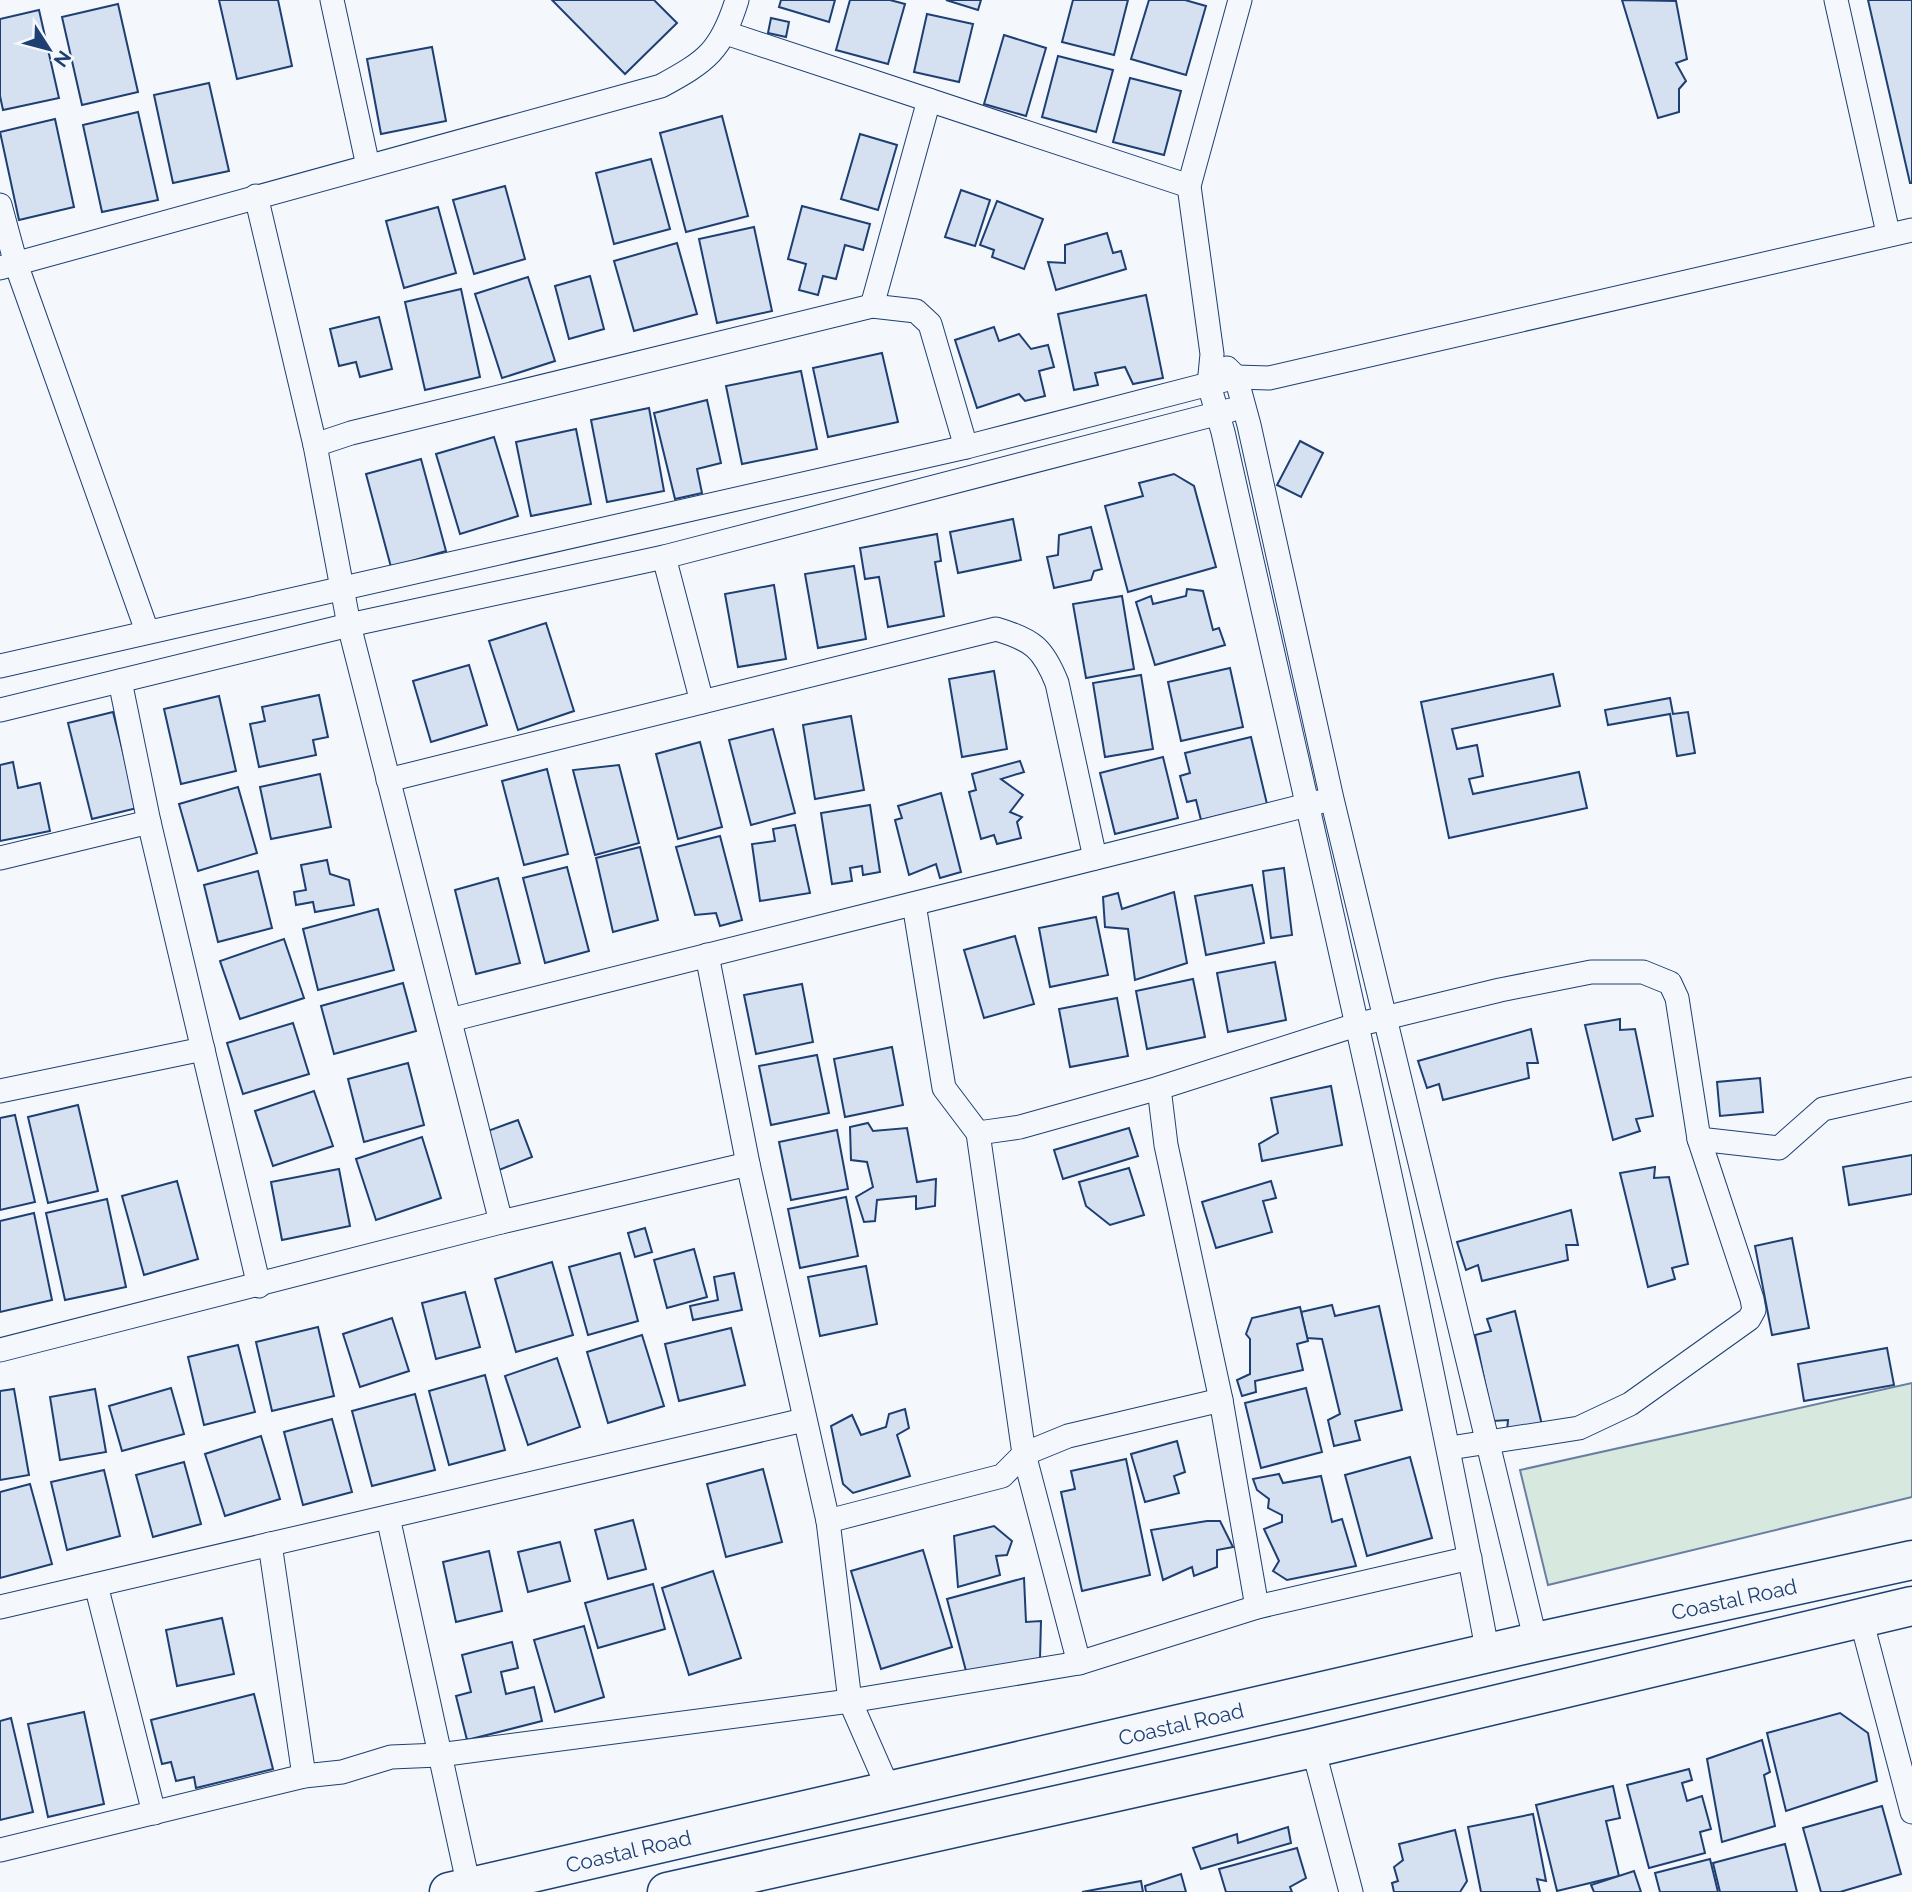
<svg xmlns="http://www.w3.org/2000/svg" width="1912" height="1892" font-family="Raleway,sans-serif">
  <style>
    .green { fill: #d7e8df; stroke: #687fa3; stroke-width: 2 }
    .building { fill: #d5e0f0; stroke: #1d3f73; stroke-width: 2 }
    .lines { fill: none; stroke-linecap: round; stroke-linejoin: round }
    .street-casing { stroke: #1d3f73; stroke-width: 25 }
    .highway-casing { stroke: #1d3f73; stroke-width: 41 }
    .street { stroke: #f4f7fb; stroke-width: 23 }
    .highway { stroke: #f4f7fb; stroke-width: 38 }
    .labels { text-anchor: middle; dominant-baseline: central; stroke-width: 5; stroke-linejoin: round; paint-order: stroke }
    .street-label { font-size: 21px; fill: #1d3f73; stroke: #f4f7fb }
  </style>
  <rect width="100%" height="100%" fill="#f4f7fb"/>
  <path class="green" d="M1912,1383V1497L1548,1585L1520,1470Z"/>
  <g class="building">
    <path d="M219,0H278L292,66L237,79Z"/>
    <path d="M552,0H654L677,23L625,74Z"/>
    <path d="M781,0H835L829,22L779,7Z"/>
    <path d="M850,0H890L905,4L888,64L836,50Z"/>
    <path d="M946,0H981L978,10Z"/>
    <path d="M1073,0H1128L1114,55L1062,42Z"/>
    <path d="M1149,0H1185L1206,6L1186,75L1131,59Z"/>
    <path d="M1622,0L1676,1L1687,59L1676,63L1686,81L1679,89V112L1658,118Z"/>
    <path d="M1868,0H1912V183H1910Z"/>
    <path d="M118,4L138,92L82,105L62,17Z"/>
    <path d="M39,10L59,98L3,110L0,96V19Z"/>
    <path d="M927,14L973,24L959,82L914,72Z"/>
    <path d="M771,18L789,22L786,37L768,33Z"/>
    <path d="M1004,35L1046,48L1026,116L984,104Z"/>
    <path d="M432,47L446,121L381,134L367,59Z"/>
    <path d="M1058,56L1113,70L1096,132L1042,117Z"/>
    <path d="M1130,78L1181,91L1164,155L1113,142Z"/>
    <path d="M209,83L229,171L173,183L154,95Z"/>
    <path d="M138,112L158,200L102,212L83,125Z"/>
    <path d="M722,116L748,216L686,232L660,133Z"/>
    <path d="M55,119L74,207L19,220L0,132Z"/>
    <path d="M860,134L897,145L878,210L841,199Z"/>
    <path d="M651,159L670,229L614,244L596,173Z"/>
    <path d="M505,186L525,259L474,274L453,200Z"/>
    <path d="M961,190L990,200L975,246L945,237Z"/>
    <path d="M997,201L1043,219L1024,269L992,257L994,250L980,245Z"/>
    <path d="M802,206L870,224L863,250L845,245L836,279L823,276L818,295L799,290L806,264L788,259Z"/>
    <path d="M438,207L456,273L404,288L386,221Z"/>
    <path d="M754,227L772,311L717,323L699,239Z"/>
    <path d="M1107,233L1113,253L1121,251L1126,269L1056,290L1048,262L1065,263V245Z"/>
    <path d="M677,243L697,314L634,331L614,261Z"/>
    <path d="M590,276L604,329L569,339L555,286Z"/>
    <path d="M528,277L555,361L502,378L475,294Z"/>
    <path d="M461,289L480,377L425,390L405,302Z"/>
    <path d="M1146,295L1163,378L1133,384L1125,367L1095,373L1098,385L1074,390L1058,314Z"/>
    <path d="M379,317L392,369L360,377L356,362L339,366L330,329Z"/>
    <path d="M994,327L999,341L1019,334L1031,349L1048,345L1054,367L1039,371L1045,396L1025,401L1019,394L977,408L955,340Z"/>
    <path d="M882,353L898,422L828,437L813,368Z"/>
    <path d="M801,371L817,449L742,464L726,386Z"/>
    <path d="M707,400L721,463L697,469L702,493L675,499L654,413Z"/>
    <path d="M649,408L664,491L607,502L591,420Z"/>
    <path d="M576,429L591,504L531,516L516,442Z"/>
    <path d="M494,437L518,516L460,534L436,454Z"/>
    <path d="M1300,441L1323,453L1301,497L1277,485Z"/>
    <path d="M421,459L446,551L391,567L366,474Z"/>
    <path d="M1174,474L1194,486L1216,567L1128,592L1105,506L1143,496L1139,483Z"/>
    <path d="M1013,519L1021,560L958,573L950,532Z"/>
    <path d="M1091,527L1102,569L1094,571L1091,580L1054,588L1047,557L1058,555L1059,535Z"/>
    <path d="M937,534L941,561L935,562L944,616L888,627L879,577L865,579L860,548Z"/>
    <path d="M854,566L866,639L818,648L805,574Z"/>
    <path d="M774,585L786,659L738,667L725,594Z"/>
    <path d="M1187,589L1203,591L1213,630L1219,628L1225,645L1155,665L1136,602L1151,596L1153,604L1186,596Z"/>
    <path d="M1122,596L1134,669L1086,678L1073,604Z"/>
    <path d="M546,623L574,711L518,730L489,641Z"/>
    <path d="M469,665L487,725L431,742L413,681Z"/>
    <path d="M1230,668L1243,727L1181,741L1168,682Z"/>
    <path d="M994,671L1007,749L962,757L949,679Z"/>
    <path d="M1553,674L1560,706L1452,729L1457,749L1477,745L1483,776L1469,779L1473,794L1579,772L1587,808L1449,838L1421,702Z"/>
    <path d="M1141,675L1153,749L1105,757L1093,683Z"/>
    <path d="M319,695L328,737L313,740L316,755L259,767L250,724L265,721L262,707Z"/>
    <path d="M219,696L236,771L181,784L164,709Z"/>
    <path d="M1670,698L1673,714L1688,712L1695,753L1677,756L1670,714L1608,725L1605,710Z"/>
    <path d="M113,712L137,808L92,819L68,723Z"/>
    <path d="M851,716L864,790L815,799L803,725Z"/>
    <path d="M773,729L795,813L751,825L729,740Z"/>
    <path d="M1251,737L1267,804L1201,820L1196,800L1187,802L1180,776L1190,773L1185,753Z"/>
    <path d="M700,742L722,827L678,839L656,754Z"/>
    <path d="M1163,757L1178,818L1115,834L1100,773Z"/>
    <path d="M1020,761L1024,772L1001,779L1023,795L1010,812L1022,817L1017,822L1021,838L997,844L994,835L981,839L969,792L976,790L972,774Z"/>
    <path d="M13,762L18,788L40,783L50,831L0,841V765Z"/>
    <path d="M619,765L639,843L595,855L573,770Z"/>
    <path d="M547,769L568,854L524,865L502,781Z"/>
    <path d="M320,774L331,827L271,839L260,787Z"/>
    <path d="M238,787L257,853L198,871L179,804Z"/>
    <path d="M941,793L961,872L940,878L936,864L909,875L895,820L902,818L898,806Z"/>
    <path d="M870,805L880,872L863,875L862,866L850,868L852,881L832,884L821,813Z"/>
    <path d="M795,825L810,893L760,901L752,844L775,841L773,829Z"/>
    <path d="M720,836L742,920L720,926L716,913L695,915L676,847Z"/>
    <path d="M640,847L658,920L613,932L596,858Z"/>
    <path d="M327,860L330,874L349,880L354,905L315,912L313,902L296,905L294,892L306,890L301,865Z"/>
    <path d="M567,867L589,951L545,963L523,878Z"/>
    <path d="M1284,868L1292,935L1271,938L1263,871Z"/>
    <path d="M258,871L272,928L218,942L204,885Z"/>
    <path d="M498,878L520,963L476,974L455,890Z"/>
    <path d="M1252,885L1264,943L1206,955L1195,896Z"/>
    <path d="M1174,892L1187,963L1135,980L1128,929L1105,927L1103,897L1118,893L1122,909Z"/>
    <path d="M378,909L394,970L318,990L303,929Z"/>
    <path d="M1096,917L1108,975L1050,987L1039,928Z"/>
    <path d="M1015,936L1034,1004L984,1018L964,950Z"/>
    <path d="M284,939L304,998L240,1019L220,961Z"/>
    <path d="M1275,962L1286,1020L1228,1032L1217,973Z"/>
    <path d="M1193,979L1205,1037L1147,1049L1136,991Z"/>
    <path d="M403,983L416,1031L334,1054L321,1006Z"/>
    <path d="M802,984L813,1042L756,1054L744,995Z"/>
    <path d="M1117,998L1128,1056L1070,1067L1059,1009Z"/>
    <path d="M1620,1019V1030L1635,1029L1653,1116L1636,1119L1640,1131L1613,1140L1585,1025Z"/>
    <path d="M293,1023L309,1074L243,1094L227,1043Z"/>
    <path d="M1531,1029L1538,1063H1527L1529,1078L1443,1100L1439,1084L1427,1088L1418,1061Z"/>
    <path d="M892,1047L903,1105L845,1117L834,1059Z"/>
    <path d="M817,1055L829,1113L771,1125L759,1066Z"/>
    <path d="M408,1063L424,1125L364,1142L348,1079Z"/>
    <path d="M1760,1078L1763,1112L1720,1116L1717,1082Z"/>
    <path d="M1331,1086L1342,1145L1262,1161L1259,1144L1278,1133L1271,1098Z"/>
    <path d="M314,1091L333,1146L273,1166L255,1111Z"/>
    <path d="M78,1105L98,1191L48,1203L28,1117Z"/>
    <path d="M15,1115L35,1202L0,1210V1118Z"/>
    <path d="M518,1120L532,1157L499,1170L485,1132Z"/>
    <path d="M868,1123L873,1131L907,1128L917,1182L936,1179L935,1206L916,1209V1196L877,1200L875,1221L864,1222L856,1197L873,1187L867,1162L851,1160L850,1127Z"/>
    <path d="M1129,1128L1138,1156L1063,1179L1054,1150Z"/>
    <path d="M837,1130L848,1189L791,1200L779,1142Z"/>
    <path d="M422,1137L441,1198L376,1220L356,1159Z"/>
    <path d="M1912,1155V1194L1849,1205L1843,1167Z"/>
    <path d="M1655,1167L1654,1178L1669,1177L1688,1264L1672,1268L1675,1279L1648,1287L1620,1173Z"/>
    <path d="M1129,1168L1144,1215L1110,1225L1086,1206L1079,1182Z"/>
    <path d="M339,1169L350,1226L282,1240L271,1182Z"/>
    <path d="M177,1181L198,1259L144,1275L122,1196Z"/>
    <path d="M1271,1181L1276,1198L1263,1201L1272,1232L1216,1248L1202,1202Z"/>
    <path d="M846,1197L858,1256L800,1268L788,1209Z"/>
    <path d="M107,1199L126,1287L65,1300L46,1213Z"/>
    <path d="M1571,1210L1578,1245H1566L1568,1260L1482,1281L1478,1265L1466,1270L1457,1242Z"/>
    <path d="M34,1213L52,1300L0,1312V1221Z"/>
    <path d="M645,1228L652,1252L635,1257L628,1233Z"/>
    <path d="M1792,1238L1809,1328L1772,1335L1755,1246Z"/>
    <path d="M694,1249L707,1297L667,1308L654,1260Z"/>
    <path d="M620,1253L638,1321L588,1335L569,1267Z"/>
    <path d="M552,1262L573,1335L516,1352L495,1279Z"/>
    <path d="M866,1266L877,1324L820,1336L808,1277Z"/>
    <path d="M734,1273L742,1310L693,1320L690,1306L718,1300L714,1277Z"/>
    <path d="M465,1292L480,1347L436,1359L422,1303Z"/>
    <path d="M1332,1305L1335,1316L1379,1306L1402,1410L1355,1421L1360,1440L1334,1446L1328,1420L1340,1414L1322,1339L1307,1338L1301,1312Z"/>
    <path d="M1300,1307L1308,1341L1297,1344L1303,1370L1255,1381L1256,1392L1242,1396L1237,1380L1250,1374V1339L1246,1334L1252,1318Z"/>
    <path d="M1515,1311L1542,1425L1507,1431L1508,1420L1493,1421L1475,1335L1491,1331L1487,1319Z"/>
    <path d="M392,1318L409,1371L360,1387L343,1334Z"/>
    <path d="M318,1327L334,1396L272,1411L256,1342Z"/>
    <path d="M731,1328L745,1385L679,1401L665,1344Z"/>
    <path d="M642,1335L664,1406L608,1423L587,1352Z"/>
    <path d="M238,1345L255,1412L204,1425L188,1357Z"/>
    <path d="M1887,1348L1894,1385L1804,1401L1798,1364Z"/>
    <path d="M557,1358L580,1427L528,1445L505,1376Z"/>
    <path d="M485,1375L505,1450L449,1465L429,1391Z"/>
    <path d="M171,1388L184,1434L122,1451L109,1406Z"/>
    <path d="M1306,1388L1322,1452L1261,1468L1245,1403Z"/>
    <path d="M14,1389L29,1475L0,1480V1391Z"/>
    <path d="M95,1389L106,1452L60,1460L50,1397Z"/>
    <path d="M415,1394L435,1470L372,1486L352,1411Z"/>
    <path d="M905,1409L909,1428L897,1435L910,1476L853,1493L843,1484L831,1426L852,1415L861,1435L886,1427L889,1414Z"/>
    <path d="M332,1419L352,1492L303,1505L284,1432Z"/>
    <path d="M261,1436L280,1499L225,1516L205,1454Z"/>
    <path d="M1177,1441L1185,1472L1174,1476L1179,1493L1145,1502L1131,1454Z"/>
    <path d="M1410,1457L1432,1538L1367,1556L1345,1475Z"/>
    <path d="M1126,1459L1150,1575L1082,1591L1061,1492L1075,1489L1071,1471Z"/>
    <path d="M184,1462L201,1524L153,1537L136,1475Z"/>
    <path d="M763,1469L782,1542L726,1557L707,1484Z"/>
    <path d="M104,1470L120,1536L67,1550L51,1482Z"/>
    <path d="M1279,1474L1283,1483L1321,1476L1332,1522L1342,1519L1356,1566L1287,1580L1273,1571L1279,1561L1264,1529L1282,1522V1515L1268,1508L1269,1499L1257,1490L1253,1479Z"/>
    <path d="M30,1484L52,1564L0,1578V1492Z"/>
    <path d="M633,1520L646,1569L608,1579L595,1530Z"/>
    <path d="M1207,1521H1220L1233,1547L1217,1550V1567L1194,1576L1192,1567L1163,1580L1151,1530Z"/>
    <path d="M994,1526L1012,1541L1007,1555L996,1556L1000,1575L958,1587L954,1536Z"/>
    <path d="M560,1542L570,1581L528,1592L518,1552Z"/>
    <path d="M923,1550L952,1647L881,1669L851,1571Z"/>
    <path d="M489,1551L502,1611L456,1622L443,1562Z"/>
    <path d="M713,1571L741,1658L689,1675L662,1588Z"/>
    <path d="M1024,1578L1026,1622L1041,1621L1040,1659L966,1671L947,1599Z"/>
    <path d="M653,1584L665,1629L598,1648L585,1603Z"/>
    <path d="M222,1618L234,1674L177,1686L166,1630Z"/>
    <path d="M584,1626L604,1697L555,1712L534,1640Z"/>
    <path d="M512,1642L518,1668L501,1672L506,1694L534,1687L542,1721L467,1740L456,1696L471,1692L462,1655Z"/>
    <path d="M254,1694L273,1769L196,1788L194,1777L176,1781L171,1762L162,1764L151,1720Z"/>
    <path d="M84,1712L104,1804L48,1817L28,1724Z"/>
    <path d="M1840,1713L1868,1733L1877,1781L1786,1811L1767,1733Z"/>
    <path d="M11,1718L33,1812L0,1820V1721Z"/>
    <path d="M1762,1740L1770,1772L1764,1775L1775,1826L1722,1842L1707,1759Z"/>
    <path d="M1689,1769L1692,1780L1682,1783L1687,1801L1702,1796L1711,1829L1700,1832L1705,1853L1649,1868L1627,1785Z"/>
    <path d="M1613,1786L1620,1818L1606,1821L1619,1876L1557,1891L1536,1805Z"/>
    <path d="M1882,1806L1901,1874L1840,1892H1821L1803,1828Z"/>
    <path d="M1533,1814L1546,1881L1537,1879L1540,1892H1481L1468,1827Z"/>
    <path d="M1288,1827L1291,1843L1201,1869L1193,1848L1237,1834L1238,1843Z"/>
    <path d="M1455,1830L1467,1881L1460,1892H1394L1392,1883L1398,1881L1394,1867L1403,1860L1399,1844Z"/>
    <path d="M1785,1844L1797,1892H1720L1713,1863Z"/>
    <path d="M1297,1848L1306,1878L1290,1887L1292,1892H1226L1219,1869Z"/>
    <path d="M1710,1859L1718,1892H1660L1655,1873Z"/>
    <path d="M1634,1871L1641,1892H1594L1591,1885Z"/>
    <path d="M1181,1874L1186,1892H1146L1145,1886Z"/>
    <path d="M1141,1881L1143,1892H1082Z"/>
  </g>
  <g class="lines">
    <g class="street-casing">
      <g id="street">
        <path d="M332,0L368,166"/>
        <path d="M1240,0L1189,186L1212,354L1209,385L1223,432C1314,839 1411,1244 1488,1654"/>
        <path d="M1836,0L1888,233"/>
        <path d="M726,33L1189,186"/>
        <path d="M256,196L315,445L349,625L501,1222"/>
        <path d="M0,205L16,264L147,631"/>
        <path d="M0,268L661,86C707,61 721,51 737,0"/>
        <path d="M872,306L929,100"/>
        <path d="M1227,368L1236,377L1249,425L1332,799L1536,1642"/>
        <path d="M315,445L351,433L872,306L916,311L930,324L966,447"/>
        <path d="M664,557L702,702"/>
        <path d="M0,666L966,447L1236,377L1269,378L1912,230"/>
        <path d="M120,681L149,822L259,1286"/>
        <path d="M0,710L349,625L664,557L1231,410"/>
        <path d="M388,780L996,629C1033,640 1043,648 1057,683L1095,858"/>
        <path d="M0,858L149,822"/>
        <path d="M914,904L944,1088L978,1133L1024,1454L1079,1663"/>
        <path d="M707,955L748,1164L828,1521L850,1701L889,1790"/>
        <path d="M450,1020L1319,802"/>
        <path d="M0,1091L203,1049"/>
        <path d="M978,1133L1020,1127L1159,1088"/>
        <path d="M0,1350L501,1222L748,1164"/>
        <path d="M1450,1448L1579,1428L1630,1404L1749,1319L1754,1310L1752,1299L1699,1139"/>
        <path d="M388,1517L469,1887"/>
        <path d="M828,1521L1002,1476L1024,1454L1068,1436L1221,1400"/>
        <path d="M270,1544L304,1776"/>
        <path d="M96,1585L154,1813"/>
        <path d="M0,1607L804,1420"/>
        <path d="M1257,1607L1221,1400L1166,1145L1159,1088L1356,1025L1500,990L1591,972H1643L1670,983L1677,998L1699,1139L1779,1148L1823,1109L1912,1089"/>
        <path d="M1861,1619L1912,1812"/>
        <path d="M1313,1748L1351,1892"/>
        <path d="M0,1850L304,1776L342,1772L391,1757L439,1755L850,1701L1079,1663L1257,1607L1470,1558"/>
      </g>
    </g>
    <g class="highway-casing">
      <g id="highway">
        <path id="s1" d="M449,1892L1536,1642L1912,1560"/>
        <path d="M667,1892L1313,1748L1912,1606"/>
      </g>
    </g>
    <use href="#street" class="street"/>
    <use href="#highway" class="highway"/>
  </g>
  <g class="labels">
    <g class="street-label">
      <text stroke="none"><textPath href="#s1" startOffset="1318">Coastal Road</textPath></text>
      <text stroke="none"><textPath href="#s1" startOffset="751">Coastal Road</textPath></text>
      <text stroke="none"><textPath href="#s1" startOffset="184">Coastal Road</textPath></text>
    </g>
  </g>
  <g transform="translate(49 49) rotate(126)" stroke="#f4f7fb" stroke-width="5" paint-order="stroke">
  <path d="M0-5L12 26L0 18L-12 26Z" fill="#1d3f73"/>
  <text y="-10" font-size="19" font-weight="bold" text-anchor="middle" fill="#1d3f73">N</text>
  </g>
</svg>
